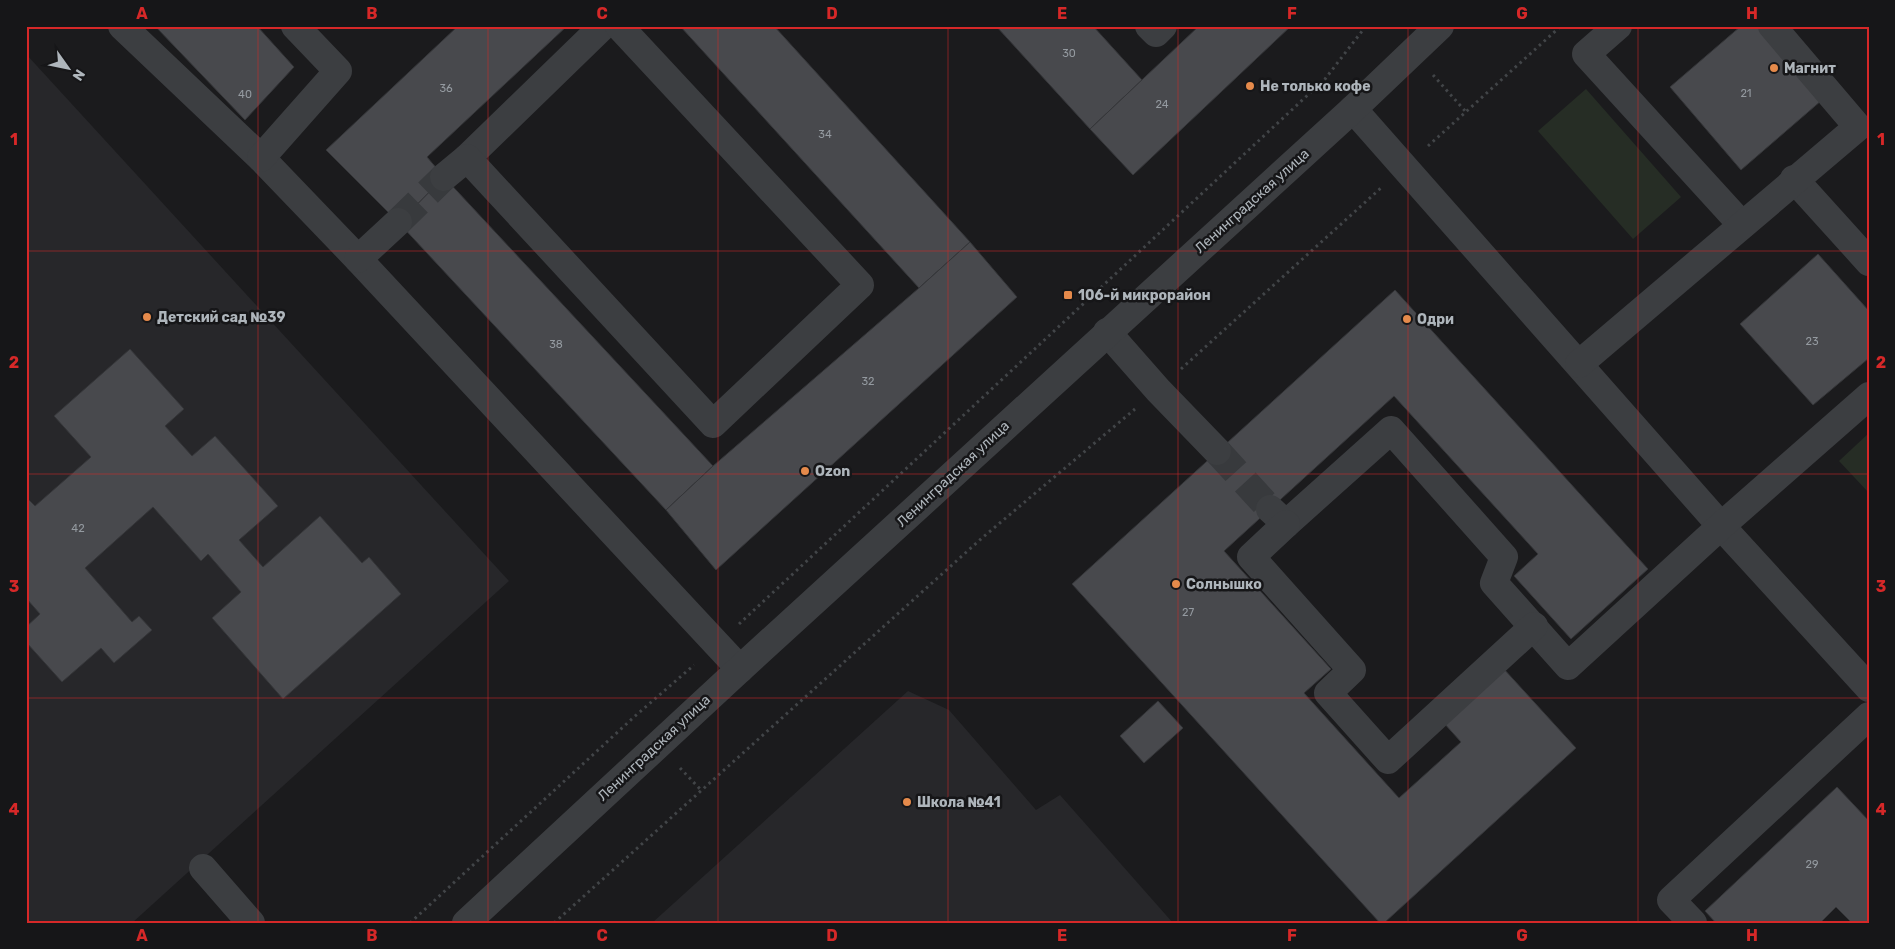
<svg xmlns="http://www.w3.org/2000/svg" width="1895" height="949" font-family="Rubik,sans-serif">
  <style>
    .built { fill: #27272a }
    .green { fill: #262d25 }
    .building { fill: #48494d; stroke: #353639 }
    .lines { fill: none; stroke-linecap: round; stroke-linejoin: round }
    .minor-tunnel { stroke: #383a3d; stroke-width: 28; stroke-dasharray: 28 14; stroke-linecap: butt }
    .path { stroke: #424548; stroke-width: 3; stroke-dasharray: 2.5 4; stroke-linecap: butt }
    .minor { stroke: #3c3e41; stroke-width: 28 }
    .grid { fill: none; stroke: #d62828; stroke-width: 1; stroke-opacity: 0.55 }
    .poi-dot { fill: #e58a4b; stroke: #161618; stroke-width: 2 }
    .labels { text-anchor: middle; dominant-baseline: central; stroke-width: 5; stroke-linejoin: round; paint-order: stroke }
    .number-label { font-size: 11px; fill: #949aa0 }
    .poi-label { font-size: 14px; font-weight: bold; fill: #aeb5bb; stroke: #161618; text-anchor: start }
    .street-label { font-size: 14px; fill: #aeb5bb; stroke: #161618 }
    .neatline { fill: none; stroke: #d62828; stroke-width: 2 }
    .grid-label { font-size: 16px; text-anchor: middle; font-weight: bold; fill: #d62828 }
  </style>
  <rect width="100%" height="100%" fill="#1b1b1d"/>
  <g class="built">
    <path d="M26,54L509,581L132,923H26Z"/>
    <path d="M908,691L949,710L1036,810L1060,795L1173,923H652Z"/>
  </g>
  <g class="green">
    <path d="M1586,89L1681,197L1633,239L1538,131Z"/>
    <path d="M1869,433V493L1839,461Z"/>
  </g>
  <g class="building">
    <path d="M155,26H257L294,67L245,120Z"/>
    <path d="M458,26H567L427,157L444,177L399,223L326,150Z"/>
    <path d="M680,26H774L970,242L919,288Z"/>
    <path d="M996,26H1093L1142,80L1090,129Z"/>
    <path d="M1199,26H1291L1133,175L1090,129Z"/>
    <path d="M1741,26H1759L1822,100L1741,170L1670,87Z"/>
    <path d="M444,177L713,466L666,510L399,223Z"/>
    <path d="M970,242L1017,297L716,570L666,510L713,466L919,288Z"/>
    <path d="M1818,254L1869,311V358L1813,405L1740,324Z"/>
    <path d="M1395,290L1648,569L1571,639L1514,576L1538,554L1394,396L1224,551L1331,669L1304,693L1399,798L1461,742L1443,722L1503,668L1576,748L1384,923H1380L1072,584Z"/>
    <path d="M130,349L184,409L165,426L192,456L215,436L278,506L239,540L263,567L320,516L362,563L369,557L401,594L283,699L212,618L241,592L208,554L201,561L153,507L85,568L132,622L139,616L152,630L114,663L101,648L62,682L26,642V627L40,614L26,598V497L35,506L91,457L54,416Z"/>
    <path d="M1158,701L1183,728L1144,763L1120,736Z"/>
    <path d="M1837,787L1869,821V923H1852L1836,907L1820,923H1716L1705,911Z"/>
  </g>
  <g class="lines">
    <g class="minor-tunnel">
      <path d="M398,222L444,177"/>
      <path d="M1217,451L1270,509"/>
    </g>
    <g class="path">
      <path d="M1433,75L1466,112"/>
      <path d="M1428,146L1561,26"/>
      <path d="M1181,369L1382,187"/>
      <path d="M739,624L1325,79L1366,26"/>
      <path d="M680,768L701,790"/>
      <path d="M410,923L634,717L694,665"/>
      <path d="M554,923L982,538L1135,409"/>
    </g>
    <g class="minor">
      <path d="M122,26L261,158L358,259L740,669"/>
      <path d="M1149,26L1156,33L1163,26"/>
      <path d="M1618,26L1586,54L1742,225"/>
      <path d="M1353,109L1721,526L1869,688"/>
      <path d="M261,158L338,71L295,26"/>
      <path d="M467,158L603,26"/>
      <path d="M444,177L467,158L713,424L860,285L619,26"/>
      <path d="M1794,179L1869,262"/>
      <path d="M358,259L398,222"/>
      <path d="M1107,332L1158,390L1217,451"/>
      <path d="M1579,364L1858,127L1772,26"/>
      <path d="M1270,509L1286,524L1391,430L1504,557L1494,583L1568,666L1721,526L1869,396"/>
      <path d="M1286,524L1251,557L1352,670L1328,693L1388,760L1534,626"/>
      <path d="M203,868L251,923"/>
      <path d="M466,923L740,669L1353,109L1440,26"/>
      <path d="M1693,923L1671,900L1869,716"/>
    </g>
  </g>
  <path class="grid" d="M258,26V923M488,26V923M718,26V923M948,26V923M1178,26V923M1408,26V923M1638,26V923M26,251H1869M26,474H1869M26,698H1869"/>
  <g class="poi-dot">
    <circle cx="1774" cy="68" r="5"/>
    <circle cx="1250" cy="86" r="5"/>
    <rect x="1063" y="290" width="10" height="10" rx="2.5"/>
    <circle cx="147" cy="317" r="5"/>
    <circle cx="1407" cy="319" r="5"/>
    <circle cx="805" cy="471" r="5"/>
    <circle cx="1176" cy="584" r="5"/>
    <circle cx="907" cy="802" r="5"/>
  </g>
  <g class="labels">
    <g class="number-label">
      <text x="1069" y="53">30</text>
      <text x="446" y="88">36</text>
      <text x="1746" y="93">21</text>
      <text x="245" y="94">40</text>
      <text x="1162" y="104">24</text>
      <text x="825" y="134">34</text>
      <text x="1812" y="341">23</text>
      <text x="556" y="344">38</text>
      <text x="868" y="381">32</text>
      <text x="78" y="528">42</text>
      <text x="1188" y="612">27</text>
      <text x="1812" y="864">29</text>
    </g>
    <g class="poi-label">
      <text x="1784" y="68">Магнит</text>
      <text x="1260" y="86">Не только кофе</text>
      <text x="1078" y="295">106-й микрорайон</text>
      <text x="157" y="317">Детский сад №39</text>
      <text x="1417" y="319">Одри</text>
      <text x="815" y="471">Ozon</text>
      <text x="1186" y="584">Солнышко</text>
      <text x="917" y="802">Школа №41</text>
    </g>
    <g class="street-label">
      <text transform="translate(1252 201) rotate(-42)">Ленинградская улица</text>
      <text transform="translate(953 474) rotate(-43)">Ленинградская улица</text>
      <text transform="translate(654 748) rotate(-43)">Ленинградская улица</text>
    </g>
  </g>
  <rect width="1895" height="949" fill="none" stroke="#161618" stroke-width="55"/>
  <g transform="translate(68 68) rotate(123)" stroke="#161618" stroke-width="4" paint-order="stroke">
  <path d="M0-4L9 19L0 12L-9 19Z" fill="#aeb5bb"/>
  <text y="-8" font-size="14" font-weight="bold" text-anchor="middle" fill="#aeb5bb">N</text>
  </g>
  <rect x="28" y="28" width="1840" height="894" class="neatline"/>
  <g class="grid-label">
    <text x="142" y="19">A</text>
    <text x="372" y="19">B</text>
    <text x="602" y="19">C</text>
    <text x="832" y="19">D</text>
    <text x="1062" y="19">E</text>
    <text x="1292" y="19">F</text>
    <text x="1522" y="19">G</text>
    <text x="1752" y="19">H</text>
    <text x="14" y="145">1</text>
    <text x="1881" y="145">1</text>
    <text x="14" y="368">2</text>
    <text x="1881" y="368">2</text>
    <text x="14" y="592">3</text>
    <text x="1881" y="592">3</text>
    <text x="14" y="815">4</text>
    <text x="1881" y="815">4</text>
    <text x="142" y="941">A</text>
    <text x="372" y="941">B</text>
    <text x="602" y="941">C</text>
    <text x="832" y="941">D</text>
    <text x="1062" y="941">E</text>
    <text x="1292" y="941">F</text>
    <text x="1522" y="941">G</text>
    <text x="1752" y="941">H</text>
  </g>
</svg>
